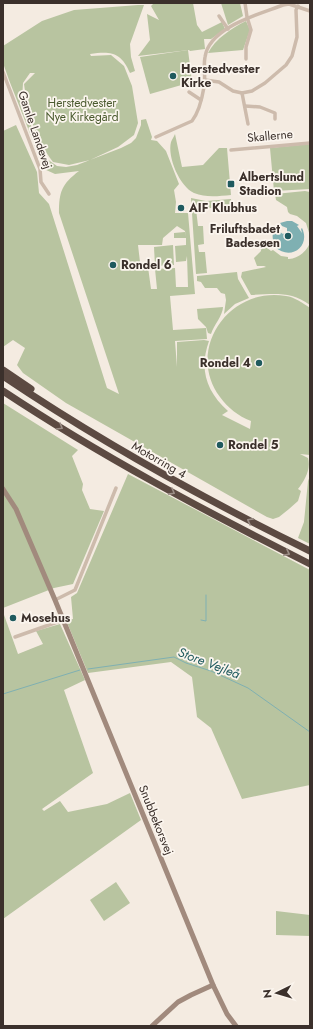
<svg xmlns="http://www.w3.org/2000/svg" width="313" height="1029" font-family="Jost,sans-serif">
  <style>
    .green { fill: #b8c4a0; fill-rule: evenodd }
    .water { fill: #7fb0b2 }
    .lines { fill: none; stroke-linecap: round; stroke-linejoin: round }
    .stream { stroke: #7fb0b2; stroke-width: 1 }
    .street { stroke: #cdbbac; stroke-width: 3.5 }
    .secondary { stroke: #a18a7d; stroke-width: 5 }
    .highway { stroke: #5c4a42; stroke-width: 7 }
    .oneway { stroke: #9c8e87 }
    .poi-dot { fill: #1f5a5e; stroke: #fbf5ee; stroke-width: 1.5 }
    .labels { text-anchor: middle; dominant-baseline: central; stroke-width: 3.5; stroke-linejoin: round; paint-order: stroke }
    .poi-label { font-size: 12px; font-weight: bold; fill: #3b302b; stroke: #fbf5ee; text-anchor: start }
    .park-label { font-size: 12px; fill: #4a5a2e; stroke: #fbf5ee }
    .street-label { font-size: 12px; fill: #3b302b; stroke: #fbf5ee }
    .water-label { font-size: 13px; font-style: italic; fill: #1f5a5e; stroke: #fbf5ee }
  </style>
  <rect width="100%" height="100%" fill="#f4ebe1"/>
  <g class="green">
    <path d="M154,3H193L197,25L202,32L222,22L225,29L211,39H204L205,49L190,51L189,50L138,56L150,40L147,14L159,20L151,6Z"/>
    <path d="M221,3H240L243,16L228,25Z"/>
    <path d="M138,5H144L130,44L131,57L135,71L130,73C121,52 111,51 90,54L91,56L111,55L124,66L132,86L138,123L134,135L118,147L90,160L69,165L53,162C35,138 28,114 24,84L35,73H30L23,83L22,100L39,148L47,159L57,166L66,167L77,165L121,148L131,143L136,138L141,125V120L146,119L152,137L151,140L157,141L166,151L179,184L174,190L176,202L175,213H188L195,294L170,296L173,330L206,328L207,339L175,341L177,367V342L204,340L209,341C199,369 206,391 228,411L222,415L250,429L251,421C238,416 228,408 220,397C185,350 229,286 286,296C294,297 303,303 310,308V455L300,454L308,458C311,469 305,480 298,489L301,491L298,501L289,509L279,517L273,519L267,517L66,403L23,373L17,365L25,348L13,340L3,347V131L16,125L37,172L39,193L49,204L107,388L119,394L59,213C59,191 62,184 79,171L55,174L44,169L9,80L3,63V46L42,21L74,10ZM177,226L185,231L186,237L185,232L174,233V238H186V245L175,246L176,262L186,261L187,256L188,287H176L175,268L155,269L157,289H151L148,267L140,262L138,245H162L163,238Z"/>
    <path d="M246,21L250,30L243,50L208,53C215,39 232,28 246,21Z"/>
    <path d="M188,50L192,82L150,94L140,57Z"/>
    <path d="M175,134L182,167L203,165L219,148H227L231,195C219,196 206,198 194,193C180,187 167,157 171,142C172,139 174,137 175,134Z"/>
    <path d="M310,144V189L274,191L270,148Z"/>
    <path d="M305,191L310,192V236L306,223L297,216L290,214L288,212L287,207L276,200L275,194Z"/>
    <path d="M191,198L206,201L231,199L232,208H226V207L196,209L198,226H203L204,244L198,245L199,252H205L207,273L196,274Z"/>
    <path d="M260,242L271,251L273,250L281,256L288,257V259H289C299,258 306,252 310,243V305C291,291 274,294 251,295L241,277L242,272L266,267L264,266H257L254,258L261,251Z"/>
    <path d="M173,245L174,265L155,266L154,247Z"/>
    <path d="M237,272L238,279L249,298L235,304L224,314L226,300L225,294L221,293L217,288H205L201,282L197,281V276Z"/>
    <path d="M223,307C223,315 214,325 211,334L208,333L206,327L198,319L197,309Z"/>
    <path d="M3,403L78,450L72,456L83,484L82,490L90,509L104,511L73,584L54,588L3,608Z"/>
    <path d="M128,474L310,570V785L242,799L211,728L197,717L192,677L171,662L88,673L66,620L73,619L71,597L77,593Z"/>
    <path d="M310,476V544L298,538L304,522L308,481Z"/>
    <path d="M3,612L18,654L43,644L36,631L60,624L85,680L64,690L93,773L42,809L44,811L60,801L68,812L107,804L130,793L141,820L3,919Z"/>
    <path d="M116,882L130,903L104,921L90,900Z"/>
    <path d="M276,911L310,915V936L276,935Z"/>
  </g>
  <path class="water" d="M287,221H292L299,225L297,226L302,233L301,229L302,228C311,247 290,261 275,247L277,246L280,248L275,241L276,244L275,245C271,237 272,230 278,224L281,227L280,232L283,234L287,232V228L282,226L280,223Z"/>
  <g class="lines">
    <g class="stream">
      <path d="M201,620L206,621V595"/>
      <path d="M88,669L174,657L186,663L211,671L248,688L310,732"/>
      <path d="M3,694L80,670"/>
    </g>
    <g class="street">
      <path d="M245,3L247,17L251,30L246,47V59"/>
      <path d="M219,16L228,29"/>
      <path d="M3,72L40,169L41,182L49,194"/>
      <path d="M205,80L219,82L233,91L242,93L252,91L265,83L286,65L292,56L297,37L296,10L298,6"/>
      <path d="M189,92L201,100"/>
      <path d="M242,93L248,124"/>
      <path d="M245,106L260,107L275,113V119"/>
      <path d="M156,137L192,121C199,112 202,99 204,87C206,77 203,67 205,57C209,27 260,14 283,5L289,4L310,11"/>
      <path d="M231,150L310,143"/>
      <path d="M55,600L75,590L116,488"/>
      <path d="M15,637L63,620"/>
    </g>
    <g class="secondary">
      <path d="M3,489L16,509L55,600L213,985L227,1014L236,1026"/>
      <path d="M152,1026L178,1002L191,995L213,985"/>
    </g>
    <g class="highway">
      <path d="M3,370L31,389"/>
      <path d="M3,376C101,442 204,499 310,551"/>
      <path d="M3,391C101,456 205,511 310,564"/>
    </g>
  </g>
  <defs><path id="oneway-chevron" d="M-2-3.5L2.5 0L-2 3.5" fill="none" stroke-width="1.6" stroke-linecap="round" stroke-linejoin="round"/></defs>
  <g class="oneway">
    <use href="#oneway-chevron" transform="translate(60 427) rotate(31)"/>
    <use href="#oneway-chevron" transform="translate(172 492) rotate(29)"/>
    <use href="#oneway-chevron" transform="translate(250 521) rotate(-152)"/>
    <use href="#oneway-chevron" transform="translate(287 553) rotate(27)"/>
  </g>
  <g class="poi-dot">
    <circle cx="173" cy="76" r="4"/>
    <rect x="227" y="180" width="8" height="8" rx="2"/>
    <circle cx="181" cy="208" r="4"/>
    <circle cx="288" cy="236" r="4"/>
    <circle cx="113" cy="265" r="4"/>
    <circle cx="259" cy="363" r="4"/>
    <circle cx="220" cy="445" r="4"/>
    <circle cx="13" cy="618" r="4"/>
  </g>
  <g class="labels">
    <g class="poi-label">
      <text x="181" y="69">Herstedvester<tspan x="181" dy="14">Kirke</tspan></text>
      <text x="239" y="177">Albertslund<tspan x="239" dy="14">Stadion</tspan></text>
      <text x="189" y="208">AIF Klubhus</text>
      <text x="280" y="229" text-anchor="end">Friluftsbadet<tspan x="280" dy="14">Badesøen</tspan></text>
      <text x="121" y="265">Rondel 6</text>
      <text x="251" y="363" text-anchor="end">Rondel 4</text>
      <text x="228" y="445">Rondel 5</text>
      <text x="21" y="618">Mosehus</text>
    </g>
    <g class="park-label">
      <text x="82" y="103">Herstedvester<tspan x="82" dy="14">Nye Kirkegård</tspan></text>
    </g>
    <g class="street-label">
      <text transform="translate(35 130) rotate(71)">Gamle Landevej</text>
      <text transform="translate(270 136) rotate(-5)">Skallerne</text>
      <text transform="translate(159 460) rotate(30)">Motorring 4</text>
      <text transform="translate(156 820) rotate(68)">Snubbekorsvej</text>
    </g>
    <g class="water-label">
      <text transform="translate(209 663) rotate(21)">Store Vejleå</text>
    </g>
  </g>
  <rect width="313" height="1029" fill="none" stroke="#3b302b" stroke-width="8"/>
  <g transform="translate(277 993) rotate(265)" stroke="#fbf5ee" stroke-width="3" paint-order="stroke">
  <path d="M0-3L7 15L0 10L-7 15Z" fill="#3b302b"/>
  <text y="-6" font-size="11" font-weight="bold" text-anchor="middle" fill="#3b302b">N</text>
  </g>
</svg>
